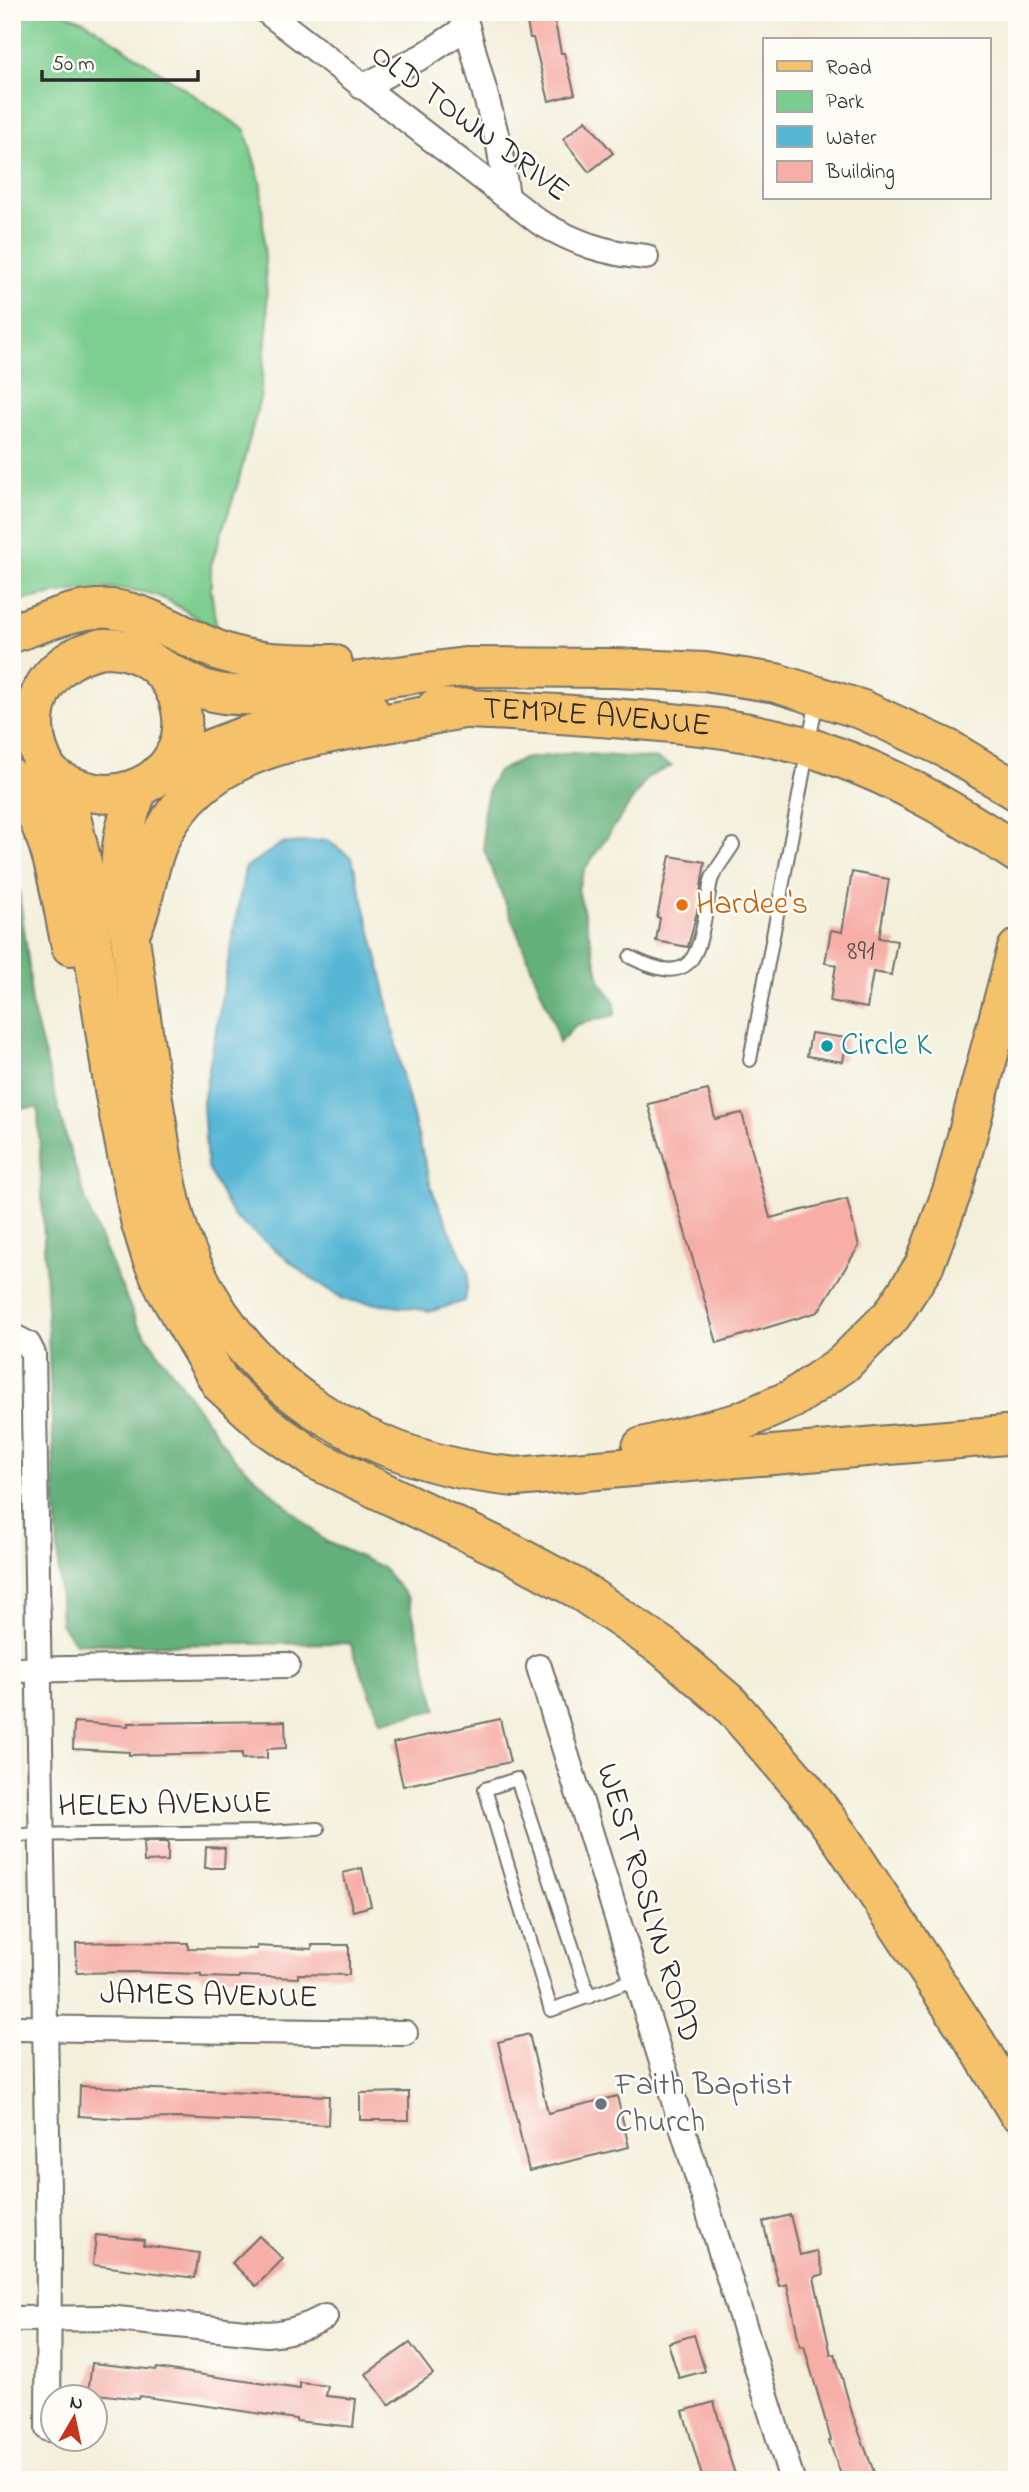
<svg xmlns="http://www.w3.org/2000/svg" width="1029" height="2492" font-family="'Indie Flower',sans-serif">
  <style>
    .green { fill: #7bcd8f; stroke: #537c5d; stroke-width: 2 }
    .forest { fill: #64b07a; stroke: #486e52; stroke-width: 2 }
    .water { fill: #56b6d4; stroke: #407080; stroke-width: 2 }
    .building { fill: #f6aea7 }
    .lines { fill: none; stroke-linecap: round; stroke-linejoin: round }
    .service-casing { stroke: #717068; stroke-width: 16 }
    .minor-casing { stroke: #717068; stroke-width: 28 }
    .primary-casing { stroke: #717068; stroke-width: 42 }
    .motorway-casing { stroke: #717068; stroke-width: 42 }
    .service { stroke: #fff; stroke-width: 12 }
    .minor { stroke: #fff; stroke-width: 24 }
    .primary { stroke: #f5c16b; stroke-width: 38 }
    .motorway { stroke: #f5c16b; stroke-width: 38 }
    .food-dot { fill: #e8710a; stroke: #fdfcf7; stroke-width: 2.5 }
    .culture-dot { fill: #0f9aa8; stroke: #fdfcf7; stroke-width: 2.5 }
    .worship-dot { fill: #6b7280; stroke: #fdfcf7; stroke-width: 2.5 }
    .labels { text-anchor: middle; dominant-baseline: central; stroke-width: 5; stroke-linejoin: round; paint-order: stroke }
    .number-label { font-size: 28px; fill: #5e4c4a }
    .street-label { font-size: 32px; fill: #2b2b2b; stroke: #fdfcf7 }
    .food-label { font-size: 32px; fill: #c56008; stroke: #fdfcf7; text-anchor: start }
    .culture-label { font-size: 32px; fill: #0d838f; stroke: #fdfcf7; text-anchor: start }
    .worship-label { font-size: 32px; fill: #5b616d; stroke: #fdfcf7; text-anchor: start }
  </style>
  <rect width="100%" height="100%" fill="#fdfcf7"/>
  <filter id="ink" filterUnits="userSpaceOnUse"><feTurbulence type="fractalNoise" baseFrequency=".0143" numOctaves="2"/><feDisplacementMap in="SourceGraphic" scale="14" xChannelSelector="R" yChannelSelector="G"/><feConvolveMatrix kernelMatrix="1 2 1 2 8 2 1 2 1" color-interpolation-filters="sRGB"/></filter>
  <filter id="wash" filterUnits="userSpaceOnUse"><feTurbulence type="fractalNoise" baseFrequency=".00686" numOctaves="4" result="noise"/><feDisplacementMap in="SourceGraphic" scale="28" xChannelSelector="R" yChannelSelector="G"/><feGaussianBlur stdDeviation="1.57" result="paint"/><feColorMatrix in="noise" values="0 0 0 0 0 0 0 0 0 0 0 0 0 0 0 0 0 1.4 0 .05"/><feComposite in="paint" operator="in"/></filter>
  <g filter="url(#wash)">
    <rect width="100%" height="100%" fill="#f3efda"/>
    <path class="green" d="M12,12H62L86,22L245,130L261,184L268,321L260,398L238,483L211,565V590L217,632C201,622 184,608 167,600C118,577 62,593 12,602Z"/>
    <g class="forest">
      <path d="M571,753L657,759L672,766L648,777L585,869L578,889L601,983L615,1002V1015L576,1025L559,1043L554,1024L484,850L483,816L489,787L497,772L523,759Z"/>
      <path d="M12,879L19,892L29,966L31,1003L68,1145L91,1216L137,1323L233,1457L325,1541L382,1567L409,1599L437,1710L381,1721L350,1643L136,1645L75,1643L61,1624L38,1108H12Z"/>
    </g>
    <path class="water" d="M327,840L352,858L384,983L401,1070L432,1190L469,1273L465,1301L432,1311L345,1300L308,1276L233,1216L207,1167L203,1102L245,868L281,844Z"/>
    <g id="blocks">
      <g class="building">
        <path d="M525,12H553L561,53H564L575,94L549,101L533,38H530Z"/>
        <path d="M586,120L613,153L589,172L563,139Z"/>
        <path d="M670,856L705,862L697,912L688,947L656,941L660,918L657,917Z"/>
        <path d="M852,872L889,879L879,938L897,941L891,975L873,972L867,1008L830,1001L836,965L825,963L831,930L842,932Z"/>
        <path d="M811,1033L847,1038L843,1062L807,1056Z"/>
        <path d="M708,1090L715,1119L742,1113L770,1218L847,1199L859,1246L818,1312L717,1343L648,1104Z"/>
        <path d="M500,1719L510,1762L403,1786L393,1743Z"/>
        <path d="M285,1721L286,1748L267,1749V1758L242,1759V1753L129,1755V1752L73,1749L74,1722L128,1726V1723Z"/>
        <path d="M143,1842H168V1861L144,1862Z"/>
        <path d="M206,1847L225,1848L224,1868H205Z"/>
        <path d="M362,1868L371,1906L353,1911L343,1873Z"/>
        <path d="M117,1942L188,1943V1948L257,1949V1946L312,1949V1945H349V1975L298,1974V1978L239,1976V1978L201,1977V1974L132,1972L77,1973L76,1943Z"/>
        <path d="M529,2034L548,2113L617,2096L629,2147L529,2171L498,2042Z"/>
        <path d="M80,2086L329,2096L328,2125L180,2118L125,2119L79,2116Z"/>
        <path d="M409,2092V2120H360V2093Z"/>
        <path d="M790,2215L800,2255L817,2251L824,2274L814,2277L831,2355L835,2354L853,2416L877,2480H843L829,2441L831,2440L804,2346L800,2347L787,2284L779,2286L763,2222Z"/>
        <path d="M96,2235L144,2240L143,2245L199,2253L195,2278L93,2265Z"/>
        <path d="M259,2236L283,2259L256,2286L232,2263Z"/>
        <path d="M694,2335L705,2371L679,2378L668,2343Z"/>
        <path d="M410,2343L433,2374L389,2405L366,2374Z"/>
        <path d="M92,2363L156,2370L157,2368L300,2389V2383L328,2386L326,2396L356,2399L353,2427L296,2421V2419L140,2396L139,2399L88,2393Z"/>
        <path d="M714,2402L730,2459L737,2480H703L683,2411Z"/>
      </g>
    </g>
  </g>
  <g filter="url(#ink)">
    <use href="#blocks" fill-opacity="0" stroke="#717068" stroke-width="2"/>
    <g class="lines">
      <g class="service-casing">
        <g id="service">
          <path d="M630,957C692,988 698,959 707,905C709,896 709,885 712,878C717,867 726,856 733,845"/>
          <path d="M750,1060L817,699"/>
          <path d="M12,1835L267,1832L318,1829"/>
          <path d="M589,1997L517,1779L485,1789L551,2010L636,1979"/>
        </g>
      </g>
      <g class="minor-casing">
        <g id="minor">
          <path d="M267,12L539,222C576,243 603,253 646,257"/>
          <path d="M461,12L467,27L499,145L507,196"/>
          <path d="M362,87L423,56L467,27"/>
          <path d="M12,1336L28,1344L33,1354L49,2246L48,2429"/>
          <path d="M539,1667L792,2480"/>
          <path d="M12,1670L287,1665"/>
          <path d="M12,2028L405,2033"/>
          <path d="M12,2319L107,2318L267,2334C288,2333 305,2328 325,2317"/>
        </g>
      </g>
      <g class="primary-casing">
        <g id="primary">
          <path d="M12,633C44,623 77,606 111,609C152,613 188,641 226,653C262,665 296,663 333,664"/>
          <path d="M103,648C190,646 214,763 131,790C116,795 98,795 83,790C70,786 55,781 47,769C16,716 43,659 103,648Z"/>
          <path d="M159,667C197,687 209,697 254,695L465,667L614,668L705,672L776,683L863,710L948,749L1017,791"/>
          <path id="s1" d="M436,708C491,709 545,713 600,717C680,723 759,728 835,756C900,779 960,815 1017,853"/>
          <path d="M160,773C226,737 294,717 369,710"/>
        </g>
      </g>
      <g class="motorway-casing">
        <g id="motorway">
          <path d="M12,779C54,827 58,887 71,946"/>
          <path d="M63,783L87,884L92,943L114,1090L140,1220L151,1256L166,1290L221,1384L267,1426L314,1459L511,1553L578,1589L666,1649L730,1704L805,1790L842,1840L976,2043L1017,2111"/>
          <path d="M139,787C127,817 119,844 121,877C134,959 143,1042 157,1124C163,1164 169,1205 183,1243C238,1386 367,1463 516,1477L1017,1434"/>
          <path d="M133,927C147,896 147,861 164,831C204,757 282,742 358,728C395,722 431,715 468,708"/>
          <path d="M642,1447L737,1423L792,1399L843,1364L892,1315L924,1266L953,1189L1017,949"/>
        </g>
      </g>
      <use href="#service" class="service"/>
      <use href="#minor" class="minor"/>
      <use href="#primary" class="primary"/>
      <use href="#motorway" class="motorway"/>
    </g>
  </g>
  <circle class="food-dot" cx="682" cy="905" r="7"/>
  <circle class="culture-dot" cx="827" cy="1046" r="7"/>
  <circle class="worship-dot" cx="601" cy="2104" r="7"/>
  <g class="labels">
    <g class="number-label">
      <text x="861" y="952">891</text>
    </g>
    <g class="street-label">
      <text transform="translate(469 124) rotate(37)">OLD TOWN DRIVE</text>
      <text stroke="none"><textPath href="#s1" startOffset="161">TEMPLE AVENUE</textPath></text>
      <text transform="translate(165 1806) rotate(-1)">HELEN AVENUE</text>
      <text transform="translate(647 1903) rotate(73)">WEST ROSLYN ROAD</text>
      <text transform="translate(209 1997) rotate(1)">JAMES AVENUE</text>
    </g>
    <g class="food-label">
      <text x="696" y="905">Hardee's</text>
    </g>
    <g class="culture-label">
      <text x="841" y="1046">Circle K</text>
    </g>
    <g class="worship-label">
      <text x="615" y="2086">Faith Baptist<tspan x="615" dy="37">Church</tspan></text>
    </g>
  </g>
  <rect width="1029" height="2492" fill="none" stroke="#fdfcf7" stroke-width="42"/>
  <rect x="763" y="38" width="228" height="161" fill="#fdfcf7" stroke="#a9a8a5" stroke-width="2"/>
  <rect x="777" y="61" width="35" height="10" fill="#f5c16b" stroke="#a9a8a5" stroke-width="2"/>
  <text x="826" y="74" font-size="21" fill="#2b2b2b">Road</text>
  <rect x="777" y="91" width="35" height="21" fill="#7bcd8f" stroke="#a9a8a5" stroke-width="2"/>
  <text x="826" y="108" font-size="21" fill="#2b2b2b">Park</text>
  <rect x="777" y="126" width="35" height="21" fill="#56b6d4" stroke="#a9a8a5" stroke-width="2"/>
  <text x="826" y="144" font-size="21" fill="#2b2b2b">Water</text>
  <rect x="777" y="161" width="35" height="21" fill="#f6aea7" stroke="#a9a8a5" stroke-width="2"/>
  <text x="826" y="178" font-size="21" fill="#2b2b2b">Building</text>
  <g transform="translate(74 2418) rotate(9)"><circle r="33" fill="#fdfcf7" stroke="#a9a8a5" stroke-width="2"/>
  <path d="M0-5L12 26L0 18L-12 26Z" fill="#c8321e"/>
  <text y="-10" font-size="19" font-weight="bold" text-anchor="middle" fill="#2b2b2b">N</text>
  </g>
  <path d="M42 70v10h156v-10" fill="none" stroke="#2b2b2b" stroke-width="3.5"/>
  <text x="52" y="70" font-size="21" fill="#2b2b2b" stroke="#fdfcf7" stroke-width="5" paint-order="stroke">50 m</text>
</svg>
